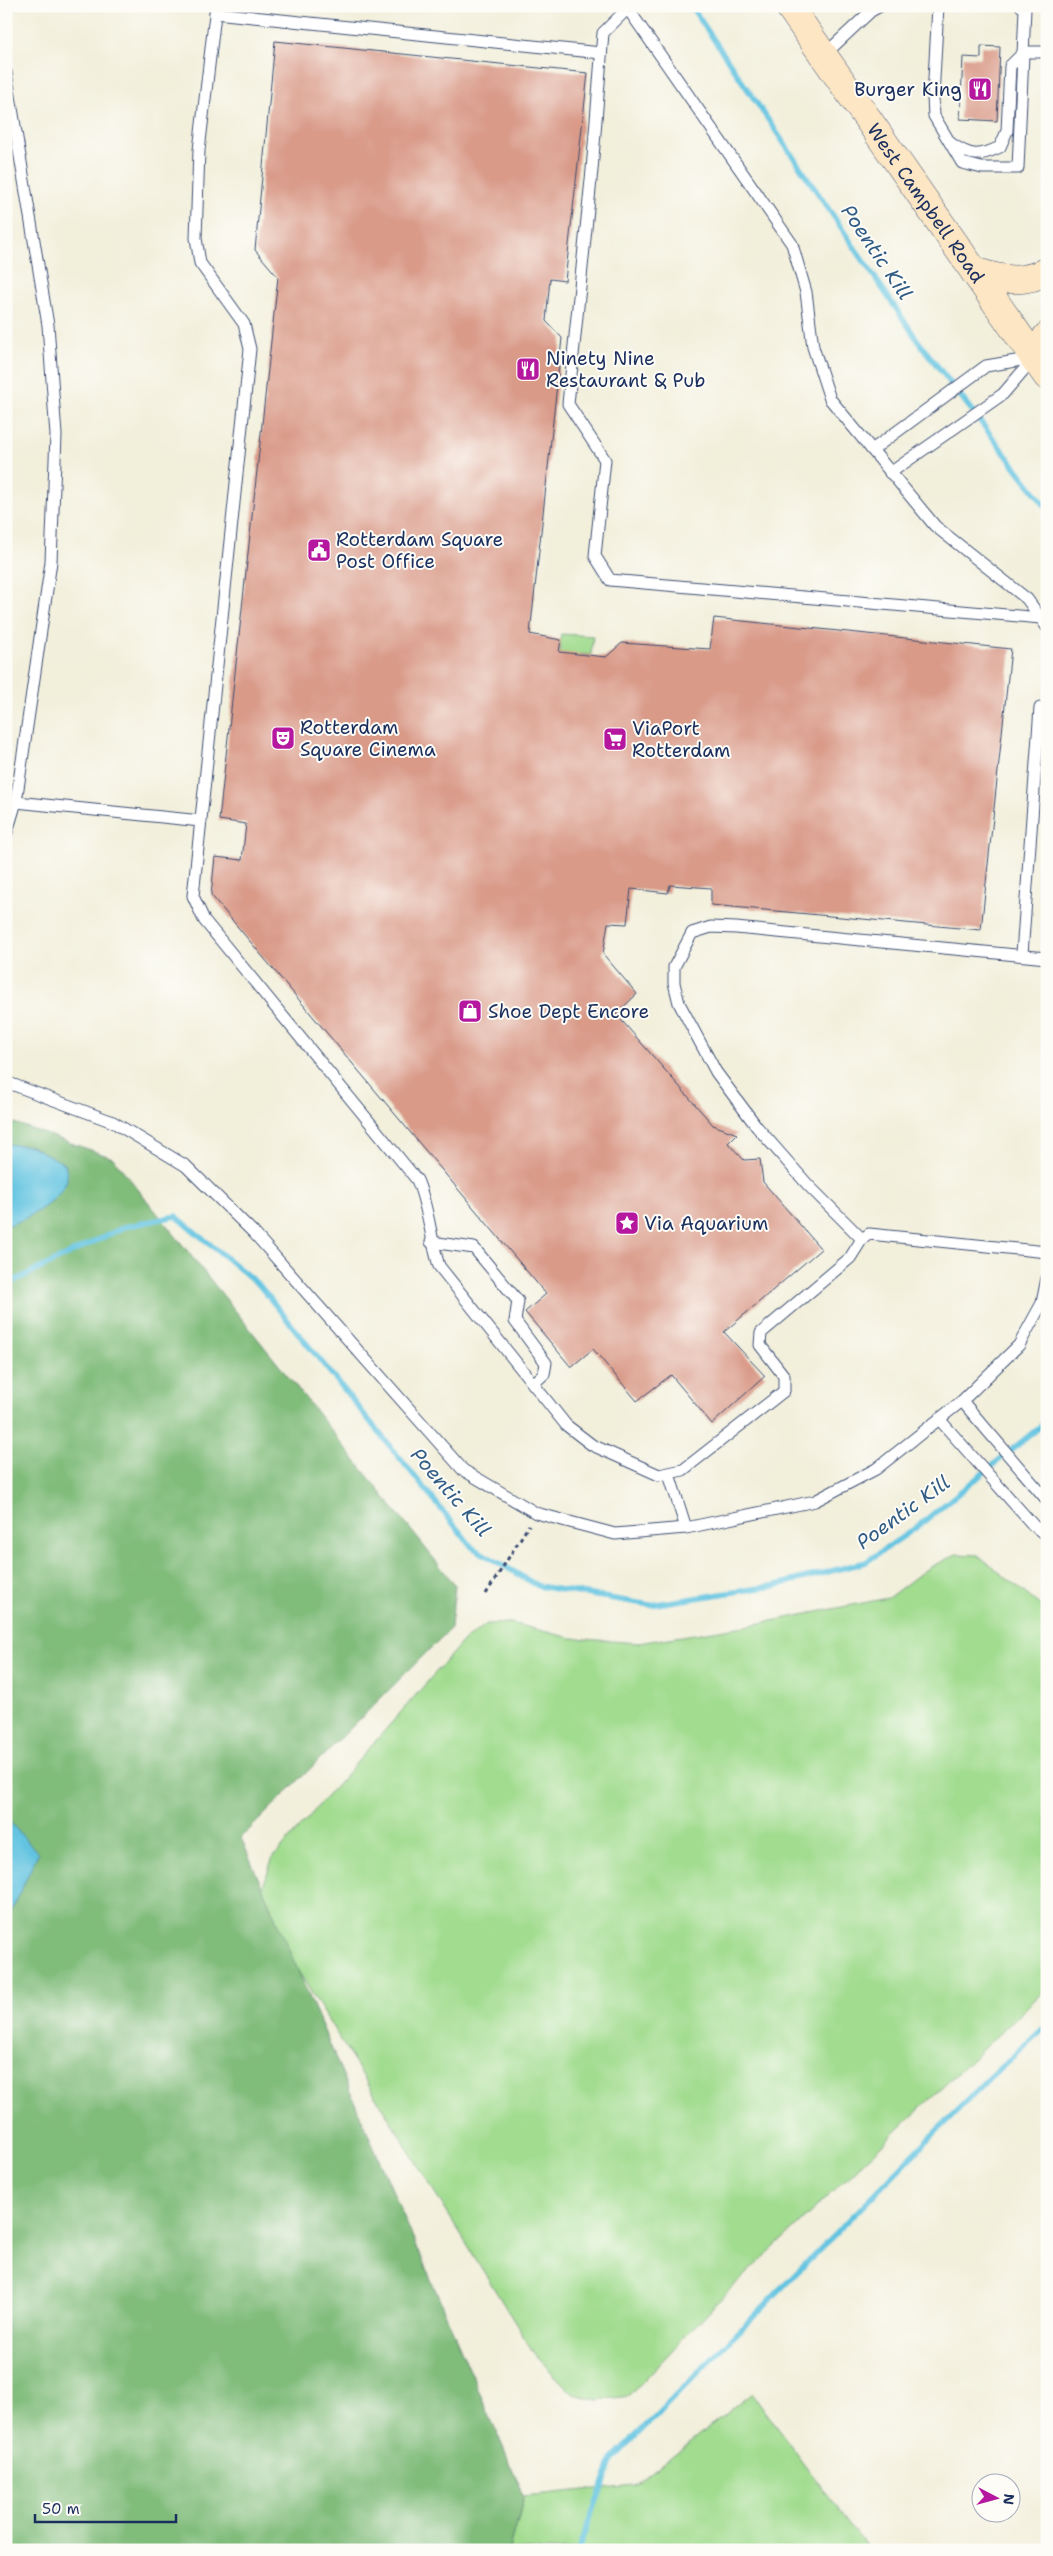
<svg xmlns="http://www.w3.org/2000/svg" width="1053" height="2556" font-family="'Shantell Sans',sans-serif">
  <style>
    .green { fill: #a1dc8f; stroke: #5e8676 }
    .forest { fill: #80bc7a; stroke: #4e766c }
    .water { fill: #63c4e1; stroke: #3f7aa0 }
    .lines { fill: none; stroke-linecap: round; stroke-linejoin: round }
    .stream { stroke: #63c4e1; stroke-width: 5.5 }
    .building { fill: #d99a88 }
    .lane-casing { stroke: #3b4c71; stroke-width: 13 }
    .secondary-casing { stroke: #3b4c71; stroke-width: 29 }
    .path { stroke: #3b4c71; stroke-width: 3; stroke-dasharray: 4 4; stroke-linecap: butt }
    .lane { stroke: #fff; stroke-width: 11 }
    .secondary { stroke: #fce6c4; stroke-width: 28 }
    .labels { text-anchor: middle; dominant-baseline: central; stroke-width: 4; stroke-linejoin: round; paint-order: stroke }
    .poi-label { font-size: 19px; fill: #1b2f5e; stroke: #fdfcf7; text-anchor: start }
    .street-label { font-size: 19px; fill: #1b2f5e; stroke: #fdfcf7 }
    .water-label { font-size: 20px; font-style: italic; fill: #315c85; stroke: #fdfcf7 }
  </style>
  <rect width="100%" height="100%" fill="#fdfcf7"/>
  <filter id="ink" filterUnits="userSpaceOnUse"><feTurbulence type="fractalNoise" baseFrequency=".02" numOctaves="2"/><feDisplacementMap in="SourceGraphic" scale="10" xChannelSelector="R" yChannelSelector="G"/><feConvolveMatrix kernelMatrix="1 2 1 2 8 2 1 2 1" color-interpolation-filters="sRGB"/></filter>
  <filter id="wash" filterUnits="userSpaceOnUse"><feTurbulence type="fractalNoise" baseFrequency=".0096" numOctaves="4" result="noise"/><feDisplacementMap in="SourceGraphic" scale="20" xChannelSelector="R" yChannelSelector="G"/><feGaussianBlur stdDeviation="1.12" result="paint"/><feColorMatrix in="noise" values="0 0 0 0 0 0 0 0 0 0 0 0 0 0 0 0 0 1.4 0 .05"/><feComposite in="paint" operator="in"/></filter>
  <g filter="url(#wash)">
    <rect width="100%" height="100%" fill="#f2efdb"/>
    <g class="green">
      <path d="M561,634L593,636L591,655L580,654V658L559,657Z"/>
      <path d="M956,1554L978,1555L1047,1611V1988L728,2291L629,2396L598,2400L573,2394L535,2355L271,1927L259,1899L272,1859L464,1640L487,1624L511,1623L571,1638L638,1643L751,1625L888,1598L925,1570Z"/>
      <path d="M752,2393L868,2550H510L524,2496L635,2485Z"/>
    </g>
    <path class="forest" d="M6,1120L113,1158L455,1585L451,1628L241,1838L524,2496L510,2550H6Z"/>
    <g class="water">
      <path d="M6,1144L31,1146L65,1164C66,1169 68,1175 67,1180C60,1201 27,1220 6,1226Z"/>
      <path d="M6,1818L38,1853L9,1917H6Z"/>
    </g>
    <g class="lines">
      <g class="stream">
        <path d="M691,6L918,341L1047,508"/>
        <path d="M6,1285L124,1227L176,1216L259,1285L472,1547L538,1586L650,1605L773,1586L866,1562L917,1527L1047,1421"/>
        <path d="M578,2550L613,2459L988,2079L1047,2025"/>
      </g>
    </g>
    <g id="blocks">
      <g class="building">
        <path d="M275,41L588,73L565,281L550,279L546,321L562,338L530,634L561,640L559,652L606,657L622,643L710,649L714,618L1011,649L981,930L711,905V888L670,885L668,893L631,889L627,924L608,923L603,954L637,994L616,1014L713,1125L737,1134L728,1143L744,1160L760,1159L763,1182L821,1249L724,1332L765,1376L712,1424L671,1375L637,1401L593,1349L571,1367L525,1312L546,1294L211,895L215,857L242,860L246,824L219,820L278,277L255,250Z"/>
        <path d="M981,46L1000,47L997,121L960,119L963,57L981,58Z"/>
      </g>
    </g>
  </g>
  <g filter="url(#ink)">
    <use href="#blocks" fill-opacity="0" stroke="#3b4c71" stroke-width="1"/>
    <g class="lines">
      <g class="lane-casing">
        <g id="lane">
          <path d="M216,6L199,150L196,238L200,263L244,324L250,349L193,896L204,920L417,1180C429,1208 430,1237 439,1266L566,1425L592,1445L659,1475L683,1470L784,1391V1376L760,1345L761,1333L850,1258L862,1239L808,1185L757,1127L716,1072L679,1003L674,983V967L692,933L711,927L736,928L1047,958"/>
          <path d="M626,6L792,244L806,292L813,347L830,399L935,526L1027,599L1047,627"/>
          <path d="M938,6L933,97L934,116L962,163L982,168H1018L1025,9L1021,6"/>
          <path d="M628,8L603,33L592,170L568,404L605,460L595,556L610,580L1041,618"/>
          <path d="M215,13L601,53"/>
          <path d="M823,56L871,11L880,6"/>
          <path d="M6,72L48,325L56,435L51,562L16,802L6,835"/>
          <path d="M952,144C971,157 979,157 1000,147L1007,131L1010,66L1024,52H1047"/>
          <path d="M872,450L986,366L1034,358"/>
          <path d="M890,473L1003,394L1034,358"/>
          <path d="M16,802L201,821"/>
          <path d="M1022,954L1040,708H1047"/>
          <path d="M6,1082L113,1122L186,1166L254,1233L463,1470L536,1513L615,1534L686,1528L815,1501L876,1469L962,1401L1019,1345L1042,1303L1047,1278"/>
          <path d="M862,1239L869,1234L1047,1252"/>
          <path d="M431,1242L474,1248L518,1301L515,1321L546,1363L544,1374L533,1384"/>
          <path d="M962,1401L1047,1500"/>
          <path d="M939,1419L1033,1525L1047,1536"/>
          <path d="M669,1474L686,1528"/>
        </g>
      </g>
      <g class="secondary-casing">
        <g id="secondary">
          <path id="s1" d="M789,6L1047,376"/>
          <path d="M974,271C999,279 1022,285 1047,271"/>
          <path d="M1034,358L1047,336"/>
        </g>
      </g>
      <path class="path" d="M486,1594L529,1525"/>
      <use href="#lane" class="lane"/>
      <use href="#secondary" class="secondary"/>
    </g>
  </g>
  <defs>
    <g id="restaurant-square" transform="scale(1.25)"><rect x="-9" y="-9" width="18" height="18" rx="4" fill="#b5179e" stroke="#fdfcf7"/><path d="M-5-6h1v4h1v-4h1v4h1v-4h1v5L-1.5 .5V6h-2V.5L-5-1ZM5-6V6H3V1.5H1.5Q1.5-4 5-6Z" fill="#fff"/></g>
    <g id="civic-square" transform="scale(1.25)"><rect x="-9" y="-9" width="18" height="18" rx="4" fill="#b5179e" stroke="#fdfcf7"/><path d="M-.6-6.5H3V-4.5H.6V-3L4-1V1h2V6H-6V1h2V-1L-.6-3ZM-1.2 2.5V6h2.4V2.5Z" fill="#fff"/></g>
    <g id="theatre-square" transform="scale(1.25)"><rect x="-9" y="-9" width="18" height="18" rx="4" fill="#b5179e" stroke="#fdfcf7"/><path d="M-5-5.5Q0-4 5-5.5V0Q5 5 0 6Q-5 5-5 0ZM-3.3-2.5H-1v1.5H-3.3ZM1-2.5H3.3v1.5H1ZM-2.8 1Q0 5.5 2.8 1Z" fill="#fff"/></g>
    <g id="supermarket-square" transform="scale(1.25)"><rect x="-9" y="-9" width="18" height="18" rx="4" fill="#b5179e" stroke="#fdfcf7"/><path d="M-6-5.5h2.5l.6 2H6L4.5 2H-2.5L-4.4-4H-6ZM-1.5 3.2a1.3 1.3 0 1 0 .1 0ZM3 3.2a1.3 1.3 0 1 0 .1 0Z" fill="#fff"/></g>
    <g id="shop-square" transform="scale(1.25)"><rect x="-9" y="-9" width="18" height="18" rx="4" fill="#b5179e" stroke="#fdfcf7"/><path d="M-5-2.5h2.3a2.7 3.5 0 0 1 5.4 0H5L5.5 6h-11ZM-1.5-2.5h3a1.5 2.3 0 0 0-3 0Z" fill="#fff"/></g>
    <g id="sight-square" transform="scale(1.25)"><rect x="-9" y="-9" width="18" height="18" rx="4" fill="#b5179e" stroke="#fdfcf7"/><path d="M0-6L1.8-2.2L6-1.7L2.9 1.2L3.7 5.4L0 3.3L-3.7 5.4L-2.9 1.2L-6-1.7L-1.8-2.2Z" fill="#fff"/></g>
  </defs>
  <g fill-rule="evenodd">
    <use href="#restaurant-square" x="980" y="89"/>
    <use href="#restaurant-square" x="528" y="369"/>
    <use href="#civic-square" x="319" y="550"/>
    <use href="#theatre-square" x="283" y="738"/>
    <use href="#supermarket-square" x="615" y="739"/>
    <use href="#shop-square" x="470" y="1011"/>
    <use href="#sight-square" x="627" y="1223"/>
  </g>
  <g class="labels">
    <g class="poi-label">
      <text x="962" y="89" text-anchor="end">Burger King</text>
      <text x="546" y="358">Ninety Nine<tspan x="546" dy="22">Restaurant &amp; Pub</tspan></text>
      <text x="336" y="539">Rotterdam Square<tspan x="336" dy="22">Post Office</tspan></text>
      <text x="300" y="727">Rotterdam<tspan x="300" dy="22">Square Cinema</tspan></text>
      <text x="632" y="728">ViaPort<tspan x="632" dy="22">Rotterdam</tspan></text>
      <text x="488" y="1011">Shoe Dept Encore</text>
      <text x="644" y="1223">Via Aquarium</text>
    </g>
    <g class="street-label">
      <text stroke="none"><textPath href="#s1" startOffset="240">West Campbell Road</textPath></text>
    </g>
    <g class="water-label">
      <text transform="translate(877 252) rotate(56)">Poentic Kill</text>
      <text transform="translate(451 1492) rotate(49)">Poentic Kill</text>
      <text transform="translate(903 1512) rotate(-36)">Poentic Kill</text>
    </g>
  </g>
  <rect width="1053" height="2556" fill="none" stroke="#fdfcf7" stroke-width="25"/>
  <g transform="translate(996 2498) rotate(96)"><circle r="24" fill="#fdfcf7" stroke="#a3aaba"/>
  <path d="M0-4L9 19L0 12L-9 19Z" fill="#b5179e"/>
  <text y="-8" font-size="14" font-weight="bold" text-anchor="middle" fill="#1b2f5e">N</text>
  </g>
  <path d="M35 2514v8h141v-8" fill="none" stroke="#1b2f5e" stroke-width="2.5"/>
  <text x="42" y="2514" font-size="15" fill="#1b2f5e" stroke="#fdfcf7" stroke-width="4" paint-order="stroke">50 m</text>
</svg>
